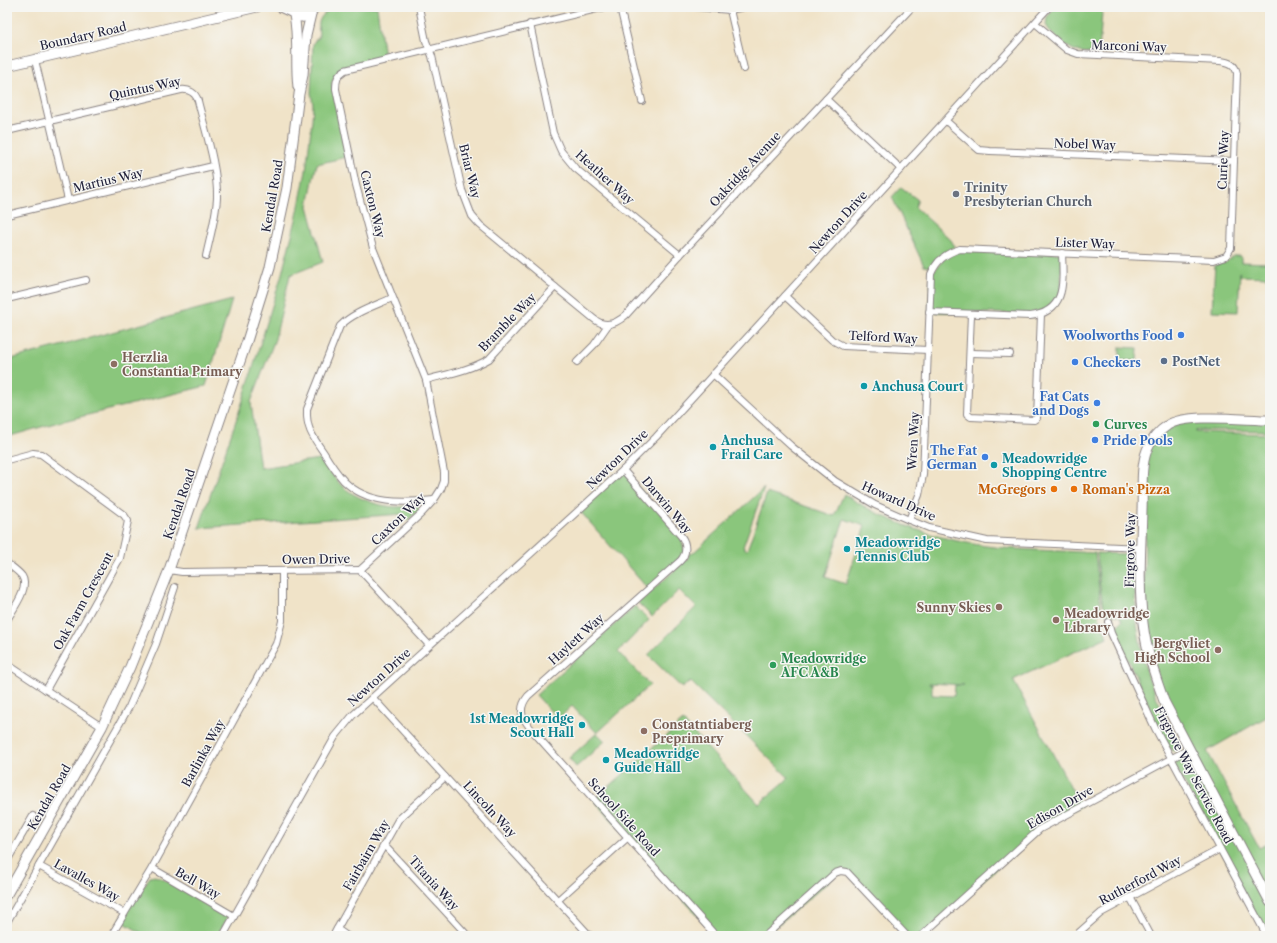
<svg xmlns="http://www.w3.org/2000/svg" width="1277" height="943" font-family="'Libre Caslon Text',serif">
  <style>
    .green { fill: #8ac67b; stroke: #56745b; fill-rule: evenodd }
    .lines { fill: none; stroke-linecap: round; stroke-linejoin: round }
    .street-casing { stroke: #898282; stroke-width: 8 }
    .secondary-casing { stroke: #898282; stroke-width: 11 }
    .street { stroke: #fff; stroke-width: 6 }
    .secondary { stroke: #fff; stroke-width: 9 }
    .worship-dot { fill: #6b7280; stroke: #f6f6f2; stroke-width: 1.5 }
    .shop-dot { fill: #3f7fe0; stroke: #f6f6f2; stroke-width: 1.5 }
    .service-dot { fill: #5c6f8a; stroke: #f6f6f2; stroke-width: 1.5 }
    .education-dot { fill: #8d6e63; stroke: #f6f6f2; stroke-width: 1.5 }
    .culture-dot { fill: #0f9aa8; stroke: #f6f6f2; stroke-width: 1.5 }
    .leisure-dot { fill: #2e9e5b; stroke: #f6f6f2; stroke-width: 1.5 }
    .food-dot { fill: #e8710a; stroke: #f6f6f2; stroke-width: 1.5 }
    .labels { text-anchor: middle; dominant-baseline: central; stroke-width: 3; stroke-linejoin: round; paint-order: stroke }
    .street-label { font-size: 12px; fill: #22223b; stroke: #f6f6f2 }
    .worship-label { font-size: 12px; font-weight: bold; fill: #5b616d; stroke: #f6f6f2; text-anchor: start }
    .shop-label { font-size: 12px; font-weight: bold; fill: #366cbe; stroke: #f6f6f2; text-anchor: end }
    .education-label { font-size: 12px; font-weight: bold; fill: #785e54; stroke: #f6f6f2; text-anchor: start }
    .service-label { font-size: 12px; font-weight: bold; fill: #4e5e75; stroke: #f6f6f2; text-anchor: start }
    .culture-label { font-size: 12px; font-weight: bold; fill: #0d838f; stroke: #f6f6f2; text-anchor: start }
    .leisure-label { font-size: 12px; font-weight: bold; fill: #27864d; stroke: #f6f6f2; text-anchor: start }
    .food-label { font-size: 12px; font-weight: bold; fill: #c56008; stroke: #f6f6f2; text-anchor: end }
  </style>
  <rect width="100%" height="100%" fill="#f6f6f2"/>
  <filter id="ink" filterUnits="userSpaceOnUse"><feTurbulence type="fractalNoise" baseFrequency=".025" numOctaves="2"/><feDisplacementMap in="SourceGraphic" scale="8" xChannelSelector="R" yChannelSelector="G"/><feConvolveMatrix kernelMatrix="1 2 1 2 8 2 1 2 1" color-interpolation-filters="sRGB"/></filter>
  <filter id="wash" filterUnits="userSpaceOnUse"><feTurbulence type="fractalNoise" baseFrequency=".012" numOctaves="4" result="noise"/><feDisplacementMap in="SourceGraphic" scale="16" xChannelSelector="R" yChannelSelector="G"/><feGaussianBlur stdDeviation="0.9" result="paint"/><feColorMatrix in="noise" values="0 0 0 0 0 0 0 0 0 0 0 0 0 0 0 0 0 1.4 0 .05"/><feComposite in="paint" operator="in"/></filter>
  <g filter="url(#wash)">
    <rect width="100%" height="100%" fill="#f0e3c8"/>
    <g class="green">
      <path d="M333,7H377L384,56L343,67C337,71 333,77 332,84L346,157L317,164L313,180L308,206L323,262L290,275L275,339L251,402L260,468L319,459C328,467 333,477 341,485C355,498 377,506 396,507C403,507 410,506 418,506L419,509L417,512L407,521L404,514L199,528L242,403L281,277L297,216L306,171L312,120L313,104L311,93L313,44L315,40L319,38C318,19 318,18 333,7Z"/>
      <path d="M1056,7H1101L1102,12L1099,53C1093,53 1086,53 1080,52C1067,49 1052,36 1046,25L1047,17Z"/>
      <path d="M901,187L918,200L915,207L951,240L955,247L943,253L930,267L924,266L892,197Z"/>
      <path d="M951,251L1062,253L1061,294L1041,314L929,312L931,274Z"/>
      <path d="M1234,256H1241V262L1269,263L1268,277L1240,276V272L1238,312L1212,311L1215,265L1225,263Z"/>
      <path d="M232,300L206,386L55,423L7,437V360Z"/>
      <path d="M1120,347L1138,348L1137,361L1120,360Z"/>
      <path d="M1270,420V431L1197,430L1195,432L1270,434V715L1207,751L1259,848L1270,843V936H1267L1171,758L1189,749L1164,701L1143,622L1147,451L1173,422Z"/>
      <path d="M623,470L681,536L685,554L648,589L579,510Z"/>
      <path d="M764,488L743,547L747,550L767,493L834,516L844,494C886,522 936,539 986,546C1022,551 1059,550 1095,553L1101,607L1096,609L1107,637L1013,680L1081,806L1045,825L921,936H907L847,872L841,871L765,936H716L594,800L683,721L759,804L789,778L690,681L682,688L648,655L696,607L679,590L652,617L638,603L684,562L688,558L689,553L692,554ZM844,519L865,526L846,584L825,577ZM929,684V683L964,685H955L954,696L932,695V684Z"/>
      <path d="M1097,553L1127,554L1130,556L1131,554L1135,561V592L1137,625L1144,662L1149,679L1156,696L1179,745L1180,747L1177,751H1173L1171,750L1161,732L1116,634V627L1122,621L1119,615C1115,615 1111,616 1107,612C1100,606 1098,564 1097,553Z"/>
      <path d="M635,606L649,620L618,652L650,685L597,733L605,741L576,767L569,758L597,733L572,706L558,719L536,695Z"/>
      <path d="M154,876L159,877L223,912L227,916V919L217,936H146L123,922L121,918L150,877Z"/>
    </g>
  </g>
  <g filter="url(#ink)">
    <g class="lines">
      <g class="street-casing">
        <g id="street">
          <path d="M419,7L426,41L432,56L462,190L472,216L480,225L594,319C605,328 616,324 626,315L680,255L912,7"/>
          <path d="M620,7L642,101"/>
          <path d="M696,7L730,10L744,7"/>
          <path d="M730,10L744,69"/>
          <path d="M530,24L553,133L561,151L575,168L680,255"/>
          <path d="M35,60L68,200"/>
          <path d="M826,99L901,169"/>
          <path d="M946,121L979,150L990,151L1234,161"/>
          <path d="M7,131L181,90C189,89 196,93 198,101C205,130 218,168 217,198C216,217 210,237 206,256"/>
          <path d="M7,215L213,166"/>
          <path d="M785,296L832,340L843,346L928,350"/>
          <path d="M392,298C375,306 354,312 340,326L307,409C306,429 313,437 324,453C330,463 336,472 344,481C368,505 403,503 434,500"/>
          <path d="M7,299L86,280"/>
          <path d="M929,312L1030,316C1067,312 1063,282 1062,253"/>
          <path d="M971,314L967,414L971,417L1034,420L1037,418L1041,314"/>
          <path d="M970,353L1010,354"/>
          <path d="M577,362L594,345L608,325"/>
          <path d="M713,374L791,446L835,481L875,505L909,520L929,528L987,541L1141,548"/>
          <path d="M426,380C448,374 470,370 489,359L555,287"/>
          <path d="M7,460L33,453L41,454L124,515L128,521L120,558L46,690"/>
          <path d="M623,470L681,536C687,544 687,554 680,561L528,696C514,713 527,724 538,737L716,936"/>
          <path d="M909,520L919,495L923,475L931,274C936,261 946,253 960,249L1214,260L1226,256L1231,248L1237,73C1235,64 1229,62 1220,61L1078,54L1067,50L1035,23"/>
          <path d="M7,563C12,567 18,571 22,576C30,588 13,609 7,620"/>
          <path d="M169,570L182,572L360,570L429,645"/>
          <path d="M360,570L422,513L434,500L441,489L444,481V472L426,380L373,248L356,185L336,89C336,81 337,75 345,70L605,7"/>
          <path d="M1108,622L1111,633L1155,728L1267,936"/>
          <path d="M7,664L102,727"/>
          <path d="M373,698L590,936"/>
          <path d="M384,845L468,936"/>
          <path d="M7,861L33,816"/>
          <path d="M39,866L124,913"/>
          <path d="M152,868L234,916"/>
          <path d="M1130,897L1151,936"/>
          <path d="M558,900L627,838"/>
          <path d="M7,922L129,707L156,644L175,587"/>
          <path d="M337,929L347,936"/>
          <path d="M111,936L152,868L276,644L282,621V571"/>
          <path d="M223,936L335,737L353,715L579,510L623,470L656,437L1049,7"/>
          <path d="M333,936L398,820L445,777"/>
          <path d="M765,936L835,873L841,871L847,872L907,936"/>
          <path d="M921,936L1040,829L1189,749"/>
          <path d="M1075,936L1101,913L1220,849"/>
        </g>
      </g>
      <g class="secondary-casing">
        <g id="secondary">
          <path d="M280,7L293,13"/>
          <path d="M290,7C294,20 310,21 314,7"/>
          <path d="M294,15C299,39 295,63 298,87"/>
          <path d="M7,66L257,7"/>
          <path d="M1270,420C1245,420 1188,413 1168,425C1159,431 1151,440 1147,450C1140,468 1143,491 1142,510C1141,548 1138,585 1143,623C1146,650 1155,676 1164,701L1270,902"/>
          <path d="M7,894L102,727L130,667L169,570L247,341L270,267L287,188L299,94L303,75L306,35L311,14"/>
        </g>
      </g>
      <use href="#street" class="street"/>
      <use href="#secondary" class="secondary"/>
    </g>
  </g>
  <circle class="worship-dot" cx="956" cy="194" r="4"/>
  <g class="shop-dot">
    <circle cx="1181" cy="335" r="4"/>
    <circle cx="1075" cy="362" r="4"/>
    <circle cx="1097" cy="403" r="4"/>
    <circle cx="1095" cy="440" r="4"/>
    <circle cx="985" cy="457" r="4"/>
  </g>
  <circle class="service-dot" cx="1164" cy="361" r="4"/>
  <g class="education-dot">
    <circle cx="114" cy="364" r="4"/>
    <circle cx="999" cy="607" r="4"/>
    <circle cx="1056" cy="620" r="4"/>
    <circle cx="1218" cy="650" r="4"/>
    <circle cx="644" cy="731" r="4"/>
  </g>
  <g class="culture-dot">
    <circle cx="864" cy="386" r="4"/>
    <circle cx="713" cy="447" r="4"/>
    <circle cx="994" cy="465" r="4"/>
    <circle cx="847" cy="549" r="4"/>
    <circle cx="582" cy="725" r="4"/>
    <circle cx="606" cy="760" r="4"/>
  </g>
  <g class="leisure-dot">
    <circle cx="1096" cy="424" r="4"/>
    <circle cx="773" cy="665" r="4"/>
  </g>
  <g class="food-dot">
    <circle cx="1054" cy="489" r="4"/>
    <circle cx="1074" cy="489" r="4"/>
  </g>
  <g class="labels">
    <g class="street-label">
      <text transform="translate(83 36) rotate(-13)">Boundary Road</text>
      <text transform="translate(1129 46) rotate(2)">Marconi Way</text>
      <text transform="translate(145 88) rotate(-12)">Quintus Way</text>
      <text transform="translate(1085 144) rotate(2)">Nobel Way</text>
      <text transform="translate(1223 160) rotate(-88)">Curie Way</text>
      <text transform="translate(745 169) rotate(-47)">Oakridge Avenue</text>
      <text transform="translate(470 171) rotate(76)">Briar Way</text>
      <text transform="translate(605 177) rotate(42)">Heather Way</text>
      <text transform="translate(108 180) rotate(-13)">Martius Way</text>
      <text transform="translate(272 196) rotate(-80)">Kendal Road</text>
      <text transform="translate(373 204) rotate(76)">Caxton Way</text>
      <text transform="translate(838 222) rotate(-48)">Newton Drive</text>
      <text transform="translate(1085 243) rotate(2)">Lister Way</text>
      <text transform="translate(507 322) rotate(-46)">Bramble Way</text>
      <text transform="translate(883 337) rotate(3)">Telford Way</text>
      <text transform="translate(913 441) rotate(-87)">Wren Way</text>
      <text transform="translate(617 459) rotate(-44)">Newton Drive</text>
      <text transform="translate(899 501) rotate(24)">Howard Drive</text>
      <text transform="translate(179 504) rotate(-71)">Kendal Road</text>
      <text transform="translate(667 505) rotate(50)">Darwin Way</text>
      <text transform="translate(398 519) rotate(-44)">Caxton Way</text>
      <text transform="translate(1130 550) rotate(-89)">Firgrove Way</text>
      <text transform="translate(316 559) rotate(-1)">Owen Drive</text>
      <text transform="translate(83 601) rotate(-61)">Oak Farm Crescent</text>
      <text transform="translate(576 639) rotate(-42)">Haylett Way</text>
      <text transform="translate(379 677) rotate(-42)">Newton Drive</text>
      <text transform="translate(203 753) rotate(-61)">Barlinka Way</text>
      <text transform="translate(1194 775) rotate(62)">Firgrove Way Service Road</text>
      <text transform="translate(49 797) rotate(-60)">Kendal Road</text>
      <text transform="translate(1060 807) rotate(-30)">Edison Drive</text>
      <text transform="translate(490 809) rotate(47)">Lincoln Way</text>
      <text transform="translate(624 817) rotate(48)">School Side Road</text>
      <text transform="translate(366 855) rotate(-60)">Fairbairn Way</text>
      <text transform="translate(87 880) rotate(29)">Lavalles Way</text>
      <text transform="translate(1140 880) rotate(-28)">Rutherford Way</text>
      <text transform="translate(198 883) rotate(30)">Bell Way</text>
      <text transform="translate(434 883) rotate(48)">Titania Way</text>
    </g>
    <g class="worship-label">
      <text x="964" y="187">Trinity<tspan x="964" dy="14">Presbyterian Church</tspan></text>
    </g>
    <g class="shop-label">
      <text x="1173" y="335">Woolworths Food</text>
      <text x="1083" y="362" text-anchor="start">Checkers</text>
      <text x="1089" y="396">Fat Cats<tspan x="1089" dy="14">and Dogs</tspan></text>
      <text x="1103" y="440" text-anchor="start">Pride Pools</text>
      <text x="977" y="450">The Fat<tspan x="977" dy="14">German</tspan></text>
    </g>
    <g class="education-label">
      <text x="122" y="357">Herzlia<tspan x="122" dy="14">Constantia Primary</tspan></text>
      <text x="991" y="607" text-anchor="end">Sunny Skies</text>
      <text x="1064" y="613">Meadowridge<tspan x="1064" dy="14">Library</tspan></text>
      <text x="1210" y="643" text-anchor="end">Bergvliet<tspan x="1210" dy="14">High School</tspan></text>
      <text x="652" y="724">Constatntiaberg<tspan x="652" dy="14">Preprimary</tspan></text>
    </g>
    <g class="service-label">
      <text x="1172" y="361">PostNet</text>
    </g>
    <g class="culture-label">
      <text x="872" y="386">Anchusa Court</text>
      <text x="721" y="440">Anchusa<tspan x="721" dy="14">Frail Care</tspan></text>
      <text x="1002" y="458">Meadowridge<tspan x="1002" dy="14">Shopping Centre</tspan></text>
      <text x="855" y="542">Meadowridge<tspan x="855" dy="14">Tennis Club</tspan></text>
      <text x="574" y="718" text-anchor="end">1st Meadowridge<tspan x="574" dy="14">Scout Hall</tspan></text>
      <text x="614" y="753">Meadowridge<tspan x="614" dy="14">Guide Hall</tspan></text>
    </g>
    <g class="leisure-label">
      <text x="1104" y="424">Curves</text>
      <text x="781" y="658">Meadowridge<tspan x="781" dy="14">AFC A&amp;B</tspan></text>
    </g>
    <g class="food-label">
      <text x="1046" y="489">McGregors</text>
      <text x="1082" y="489" text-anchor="start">Roman's Pizza</text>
    </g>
  </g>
  <rect width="1277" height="943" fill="none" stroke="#f6f6f2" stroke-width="24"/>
</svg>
